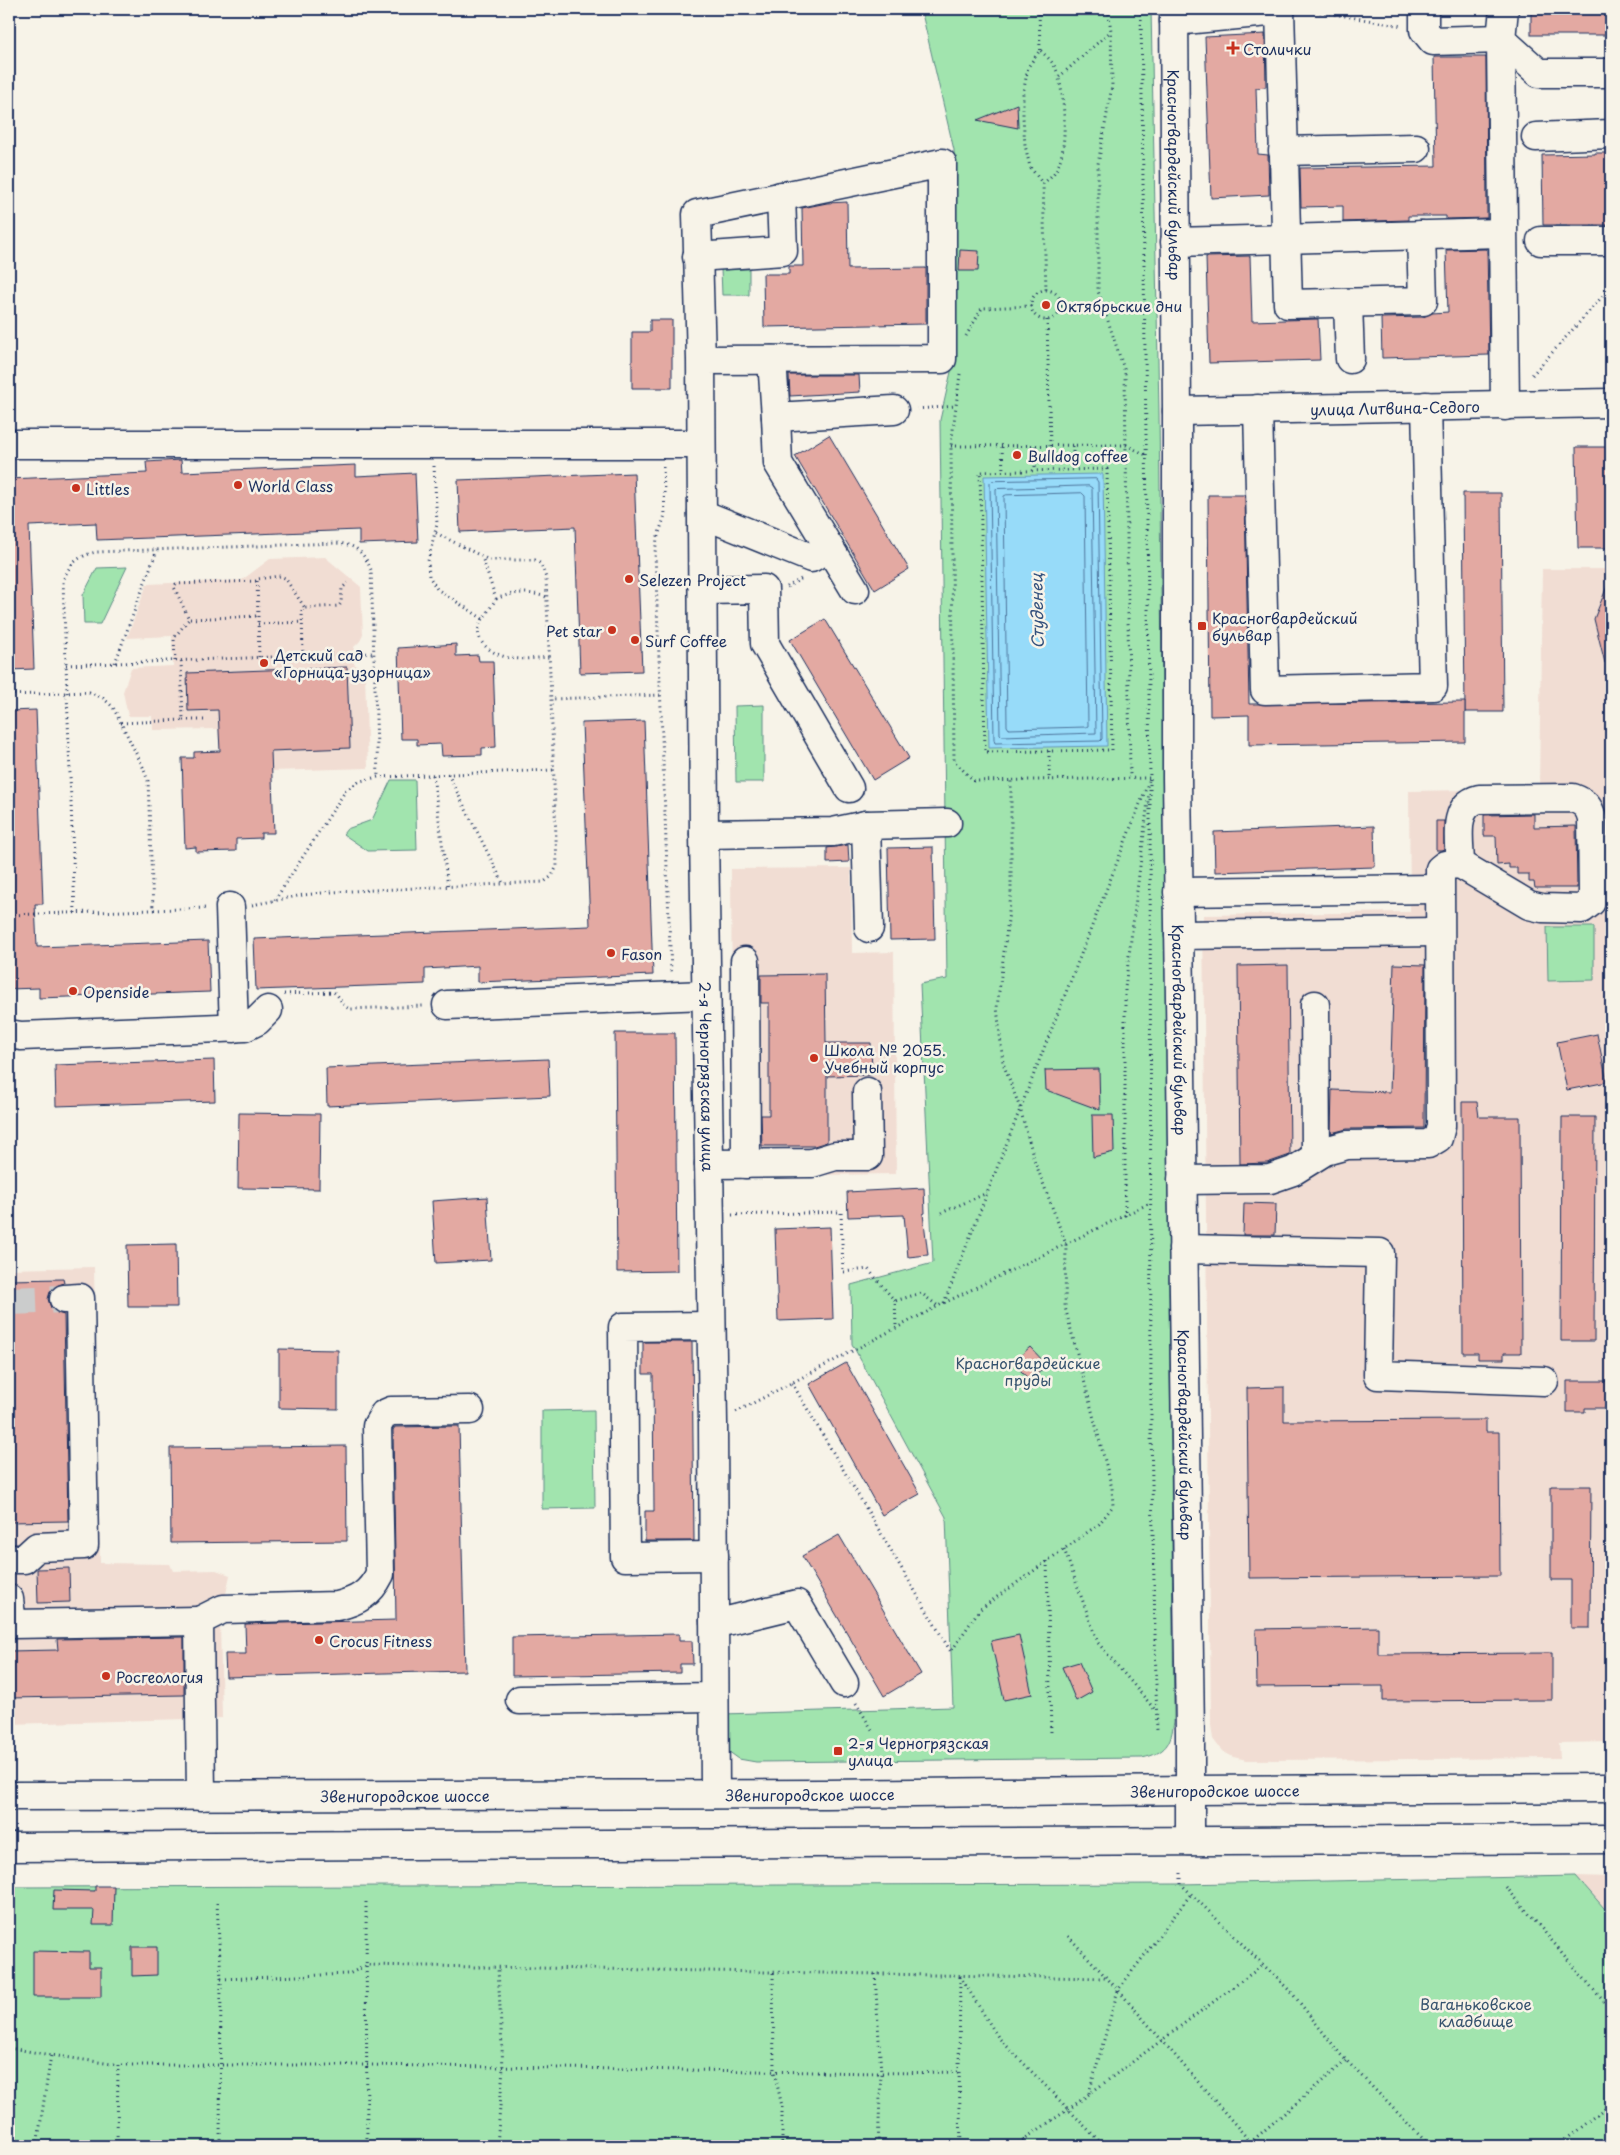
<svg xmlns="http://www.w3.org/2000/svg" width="1620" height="2155" font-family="'Playpen Sans',sans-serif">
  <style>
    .built { fill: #f1ddd3 }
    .green { fill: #a1e4ae; stroke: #5e8a86 }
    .water { fill: #97dbf9; stroke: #6596bb }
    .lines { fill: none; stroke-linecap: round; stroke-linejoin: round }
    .shore { stroke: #4d749c; stroke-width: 1 }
    .building { fill: #e3a9a2; stroke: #1b2f5e }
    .minor-tunnel { stroke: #cbcccc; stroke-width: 28; stroke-dasharray: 28 14; stroke-linecap: butt }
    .minor-casing { stroke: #1b2f5e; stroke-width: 31 }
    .major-casing { stroke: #1b2f5e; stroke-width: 31 }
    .path { stroke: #1b2f5e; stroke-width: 3; stroke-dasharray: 1 4; stroke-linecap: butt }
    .minor { stroke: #f7f3e8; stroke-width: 28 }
    .major { stroke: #f7f3e8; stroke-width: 28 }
    .poi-dot { fill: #c8321e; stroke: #f7f3e8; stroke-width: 2 }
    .labels { text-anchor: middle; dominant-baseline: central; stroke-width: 5; stroke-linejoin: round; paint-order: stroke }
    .poi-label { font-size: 15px; fill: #1b2f5e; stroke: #f7f3e8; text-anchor: start }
    .street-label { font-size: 15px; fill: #1b2f5e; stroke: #f7f3e8 }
    .park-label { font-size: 15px; fill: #36536e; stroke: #f7f3e8 }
    .water-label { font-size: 16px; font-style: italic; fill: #34517d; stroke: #f7f3e8 }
  </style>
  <rect width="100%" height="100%" fill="#f7f3e8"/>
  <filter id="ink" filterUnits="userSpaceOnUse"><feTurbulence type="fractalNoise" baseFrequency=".02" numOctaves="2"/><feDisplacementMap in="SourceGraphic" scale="10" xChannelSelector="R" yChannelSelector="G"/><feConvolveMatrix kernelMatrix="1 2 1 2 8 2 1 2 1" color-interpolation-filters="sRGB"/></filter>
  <g filter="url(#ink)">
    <g class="built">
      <path d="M325,557L361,587L363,635L360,641L354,647V664L362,669L365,675L368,768L272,771L271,746L255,740L219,741L218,729L153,730L152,716H128L123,692L131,668L173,666L172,636L127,638L147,584L242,580L270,559Z"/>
      <path d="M1542,569H1611V1742L1559,1743L1560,1758L1247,1760L1233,1757L1222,1751L1213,1739L1211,1725L1203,915L1410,912L1409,791L1539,789Z"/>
      <path d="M851,868L852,953L894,952L896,1174L733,1176L731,869Z"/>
      <path d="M94,1267L100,1563L170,1564L173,1571L216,1570L230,1575L220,1622L222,1718L9,1724V1269Z"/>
      <path d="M1576,1876L1611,1877V1916Z"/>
    </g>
    <g class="green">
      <path d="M921,9H1151L1159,412L1174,1721C1171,1744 1166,1753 1142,1758L756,1762L739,1759L728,1751L723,1714L953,1707L946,1517L852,1344L851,1285L933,1263L920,984L947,979L940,420L953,363L954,150Z"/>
      <path d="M721,269H749V295H722Z"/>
      <path d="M127,567L100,624H84L83,595L97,568Z"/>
      <path d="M764,705V782H736L735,706Z"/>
      <path d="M391,780H415L417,850L368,851L343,834L347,829L372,820Z"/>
      <path d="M1547,927H1594V980L1548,981Z"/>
      <path d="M594,1410L595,1508L542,1509V1411Z"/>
      <path d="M1576,1876L1611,1916V2146H9V1887L1181,1884Z"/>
    </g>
    <path class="water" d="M1103,474L1107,746L989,748L984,476Z"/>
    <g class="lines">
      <g class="shore">
        <path d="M1096,479L1098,482L1102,739L1100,741L995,743L994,740L990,483L992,481Z"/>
        <path d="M1089,486L1092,488L1096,733L1002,736L1000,734L996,489Z"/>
        <path d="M1082,493L1085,496L1088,726L1086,727L1009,729L1007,726L1004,496L1006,495Z"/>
      </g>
    </g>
    <g class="building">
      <rect x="1531" y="9" width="80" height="26"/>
      <path d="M1265,34L1266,87L1256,88L1258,154L1268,155L1269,195L1211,198L1205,37Z"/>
      <path d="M1434,57H1486L1487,218L1446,219V216H1408V220L1343,222V206L1301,207L1300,168L1436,166Z"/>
      <path d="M1017,104L1018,128L977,120Z"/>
      <path d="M1595,153H1611V225H1543L1542,155L1595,154Z"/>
      <path d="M847,202L848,269L926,268V324L764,327L763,274H789V266H803L802,208L827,203Z"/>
      <path d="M1487,249L1489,355L1382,358L1381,318L1423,317L1432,313L1448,312L1446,250Z"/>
      <path d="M960,250L979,251L978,271H959Z"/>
      <path d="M1250,256L1252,321L1318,319L1320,360L1209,363L1206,257Z"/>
      <path d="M650,320H672V388H632V332H650Z"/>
      <path d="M789,375H859L860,392L790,396Z"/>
      <path d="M829,435L909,569L875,590L795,456Z"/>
      <path d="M1576,447H1611V548H1578Z"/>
      <path d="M181,460L182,472L356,465V476L415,473L418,542L359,544V530L97,540L96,523L29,526L34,669L9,670V479L147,473L146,462Z"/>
      <path d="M634,473L642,671L580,673L575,527L460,532L458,480Z"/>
      <path d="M1463,493H1501L1503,712H1465Z"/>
      <path d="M1208,495H1245L1249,704L1465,702V742L1249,745V715L1210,716Z"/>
      <path d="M1610,579L1611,662L1605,663L1594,619Z"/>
      <path d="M825,619L909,758L873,780L790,640Z"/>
      <path d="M456,644V656L478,655L479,661H493L496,747L482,748V755L442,756L441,744L417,745V739H401L398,648Z"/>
      <path d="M347,667L350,748L271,751L274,833H261V838L236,839V851L196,852V847L185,848L182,758H194V752L220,751L218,710L188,711L187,673Z"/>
      <path d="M36,710L43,904H35L37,947L208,941L210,992L39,998V988L9,989V711Z"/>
      <path d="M644,721L653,975L478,982V966L425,969V984L256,990L254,939L590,926L582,723Z"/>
      <path d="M1534,814V827L1576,826L1577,888H1535L1534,882H1529V874H1517V868H1509V864L1497,865L1496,836H1484V815Z"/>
      <path d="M1436,821H1444V849L1441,850H1436Z"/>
      <path d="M1374,826L1375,867L1215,872L1214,832Z"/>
      <path d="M848,845L849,862L827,863V848Z"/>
      <path d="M933,847L935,939L890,940L888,848Z"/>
      <path d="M1394,964L1425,965L1424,1128L1347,1129L1331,1133L1332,1090L1390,1092Z"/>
      <path d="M1288,965L1290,1155L1267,1163L1240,1164L1238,966Z"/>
      <path d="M825,974L826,1043H871L872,1075L827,1076V1142L814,1146H762L761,1115H769V1003H761V975Z"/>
      <path d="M615,1033H675L677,1271L617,1272Z"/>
      <path d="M1597,1034L1607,1082L1567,1090L1557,1042Z"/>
      <path d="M548,1059L550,1096L327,1106L326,1068Z"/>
      <path d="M214,1060L215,1101L56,1106L55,1065Z"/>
      <path d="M1099,1069L1100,1110L1046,1090L1045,1070Z"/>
      <path d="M1462,1102H1477L1479,1117H1520L1521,1353H1504V1359H1478V1353H1463Z"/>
      <path d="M239,1113L320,1114L319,1189L238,1188Z"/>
      <path d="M1092,1115H1113L1114,1152L1093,1157Z"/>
      <path d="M1562,1117H1595L1594,1341H1561Z"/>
      <path d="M924,1188L925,1213L923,1214L928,1255L908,1257L904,1215L848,1217L847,1192Z"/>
      <path d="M487,1197L491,1260L436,1263L432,1201Z"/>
      <path d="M1244,1203L1276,1204L1275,1235H1243Z"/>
      <path d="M830,1227L833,1319L778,1321L775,1229Z"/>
      <path d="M176,1244L177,1307H128L127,1245Z"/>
      <path d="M63,1279L64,1283L56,1286L50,1292L48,1299L51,1308L57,1313L64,1315L68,1521L9,1522V1280Z"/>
      <path d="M643,1342H692L694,1541H645V1511H654L653,1374H643Z"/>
      <path d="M1030,1347L1047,1365L1030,1381L1013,1362Z"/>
      <path d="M279,1349L338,1350V1409L279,1408Z"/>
      <path d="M846,1363L920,1494L882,1515L809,1384Z"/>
      <path d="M1567,1381H1611V1408H1585V1412H1567Z"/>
      <path d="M1284,1387V1421L1486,1420V1432H1499L1500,1576L1249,1578L1247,1388Z"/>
      <path d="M459,1426L465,1671L226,1677L225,1654H246L245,1624L396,1620L393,1430L395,1427Z"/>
      <path d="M346,1446L347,1541L171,1543L170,1448Z"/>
      <path d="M1551,1486H1591L1590,1628H1571V1580H1551Z"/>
      <path d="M839,1535L921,1674L884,1696L802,1556Z"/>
      <path d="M69,1568L70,1602L38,1603L37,1569Z"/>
      <path d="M1378,1627V1654L1552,1653V1700L1383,1701V1686L1257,1687L1256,1629Z"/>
      <path d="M679,1634V1641H692L693,1664H680V1673L512,1676V1637Z"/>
      <path d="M1019,1635L1032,1694L1004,1700L991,1641Z"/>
      <path d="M184,1637V1695L9,1698V1651L58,1650L57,1639Z"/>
      <path d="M1079,1662L1092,1692L1076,1701L1062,1667Z"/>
      <path d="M95,1886H114L113,1925H93L94,1910H53L54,1890L95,1891Z"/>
      <path d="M132,1947H157V1975L132,1976Z"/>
      <path d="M33,1951L89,1952V1967H101V1997H33Z"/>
    </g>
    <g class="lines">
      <path class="minor-tunnel" d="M9,1301L64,1299"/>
      <g class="minor-casing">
        <g id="minor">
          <path id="s1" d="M1174,9L1177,411V778L1190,1734V1841"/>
          <path d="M1280,9L1288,304L1423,301L1421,235"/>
          <path d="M1424,9V30L1433,41L1501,39L1539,73H1611"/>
          <path d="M1504,9L1501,39L1505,406"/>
          <path d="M1174,21L1279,11"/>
          <path d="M1536,137L1611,134"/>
          <path d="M1283,151L1416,148"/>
          <path d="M1541,241H1611"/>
          <path d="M1175,242L1501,233"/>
          <path d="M697,257L783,251L781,196"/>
          <path d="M1348,303L1350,359"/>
          <path id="s2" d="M701,360L942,359V163L697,214L701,360L704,834L713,1423L715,1794"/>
          <path d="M772,360L776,417L894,410"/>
          <path d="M1258,409L1265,690L1433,686L1426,406"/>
          <path id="s3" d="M1177,411L1611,403"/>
          <path d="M776,417L778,463L855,590"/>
          <path d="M9,444H701"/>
          <path d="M702,514L811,558L829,547"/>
          <path d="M703,590L764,589L765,644L849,788"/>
          <path d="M866,825L869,928"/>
          <path d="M704,834L833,832L866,825L947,823"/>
          <path d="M1178,892L1439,889"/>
          <path d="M230,907L234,1028"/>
          <path d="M1179,935L1439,932"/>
          <path d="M745,961L746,1164"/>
          <path d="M447,1005L706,995"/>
          <path d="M1315,1005L1316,1155"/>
          <path d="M9,1034L21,1036L245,1027L257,1021L268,1010"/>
          <path d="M709,1164L812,1163L835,1156H868L867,1092"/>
          <path d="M1182,1180L1270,1179L1293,1171L1325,1151L1347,1145L1428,1144L1438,1138L1441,1126L1440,869L1445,865L1460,864L1529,905L1542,908L1582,909L1591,902L1593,893L1592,818C1589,806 1584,802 1573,798L1479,799C1451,806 1460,842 1460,864"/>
          <path d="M1183,1249L1380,1253L1378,1375L1544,1381"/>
          <path d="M711,1326L623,1327L625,1557L714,1556"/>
          <path d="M9,1559H24L37,1547L84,1545L80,1298L64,1299"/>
          <path d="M9,1599L12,1624L199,1621"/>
          <path d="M714,1621H727L797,1604L844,1683"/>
          <path d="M520,1700L714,1697"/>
          <path d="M201,1796L199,1621L223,1609L337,1606C358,1601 370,1594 380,1574L377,1426L384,1414L391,1411L470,1410"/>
        </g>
      </g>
      <g class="major-casing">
        <g id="major">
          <path id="s4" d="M9,1796L826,1794L1190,1790L1611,1788"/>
          <path d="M9,1847L1611,1839"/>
        </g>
      </g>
      <g class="path">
        <path d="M1039,9L1040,50"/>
        <path d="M1108,9L1111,31L1112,86L1098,164V291L1125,372L1130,778"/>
        <path d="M1141,9L1150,778L1151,1433L1157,1733"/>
        <path d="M1305,9L1402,26"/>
        <path d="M1059,77L1111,31"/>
        <path d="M1043,184C1047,180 1053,175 1056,170C1069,150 1065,88 1055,67C1052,61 1045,55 1040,50L1028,67L1023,94V117L1025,145L1030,167L1043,184L1046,290"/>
        <circle cx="1046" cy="305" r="15"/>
        <path d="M1061,307H1104"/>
        <path d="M1047,320L1050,446"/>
        <path d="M966,336L982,308L1032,306"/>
        <path d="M960,374L951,446L954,761L974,781L1150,778"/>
        <path d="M1532,375L1611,287"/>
        <path d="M917,409L956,406"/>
        <path d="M951,446L1126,445L1148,456"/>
        <path d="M1035,446V471"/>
        <path d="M1073,446V470"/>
        <path d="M1002,447L1003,471"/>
        <path d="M434,466L437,524L428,561L429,576L437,589L483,619L496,599L482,557"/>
        <path d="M663,467L665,515L657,539L655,552L671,973"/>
        <path d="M1107,469L1112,750L985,752L980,472Z"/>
        <path d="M436,533L489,560H535L541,564L546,578L551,699"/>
        <path d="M256,581L176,584L174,587L189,619L257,616"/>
        <path d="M787,587L801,579"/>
        <path d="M496,599C513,592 528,591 546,597"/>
        <path d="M483,619C469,639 490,654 510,658C522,660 537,658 549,657"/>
        <path d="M258,624L302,622"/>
        <path d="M303,656L302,610L305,608L339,606L341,603L342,588L348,583"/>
        <path d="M259,657L257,579L280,576L285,578L305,608"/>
        <path d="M175,661L174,638L189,619"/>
        <path d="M115,663L157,550"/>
        <path d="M66,665L374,653"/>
        <path d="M9,695L89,692L103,698L113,707L143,767L148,781L153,910"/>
        <path d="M183,720H208"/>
        <path d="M121,723L183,720L181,661"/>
        <path d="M1049,751V781"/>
        <path d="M448,774L504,885"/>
        <path d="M433,775L448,887"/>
        <path d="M275,900L346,790L360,781L378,777L553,770"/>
        <path d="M252,905L303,895L331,892L544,882L552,876L557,866L551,699L660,695"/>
        <path d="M75,913L63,581C69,564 78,556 96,552L336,543C355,544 364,552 371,570L378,777"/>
        <path d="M9,915L208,908"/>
        <path d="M284,994L333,992C341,996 340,1005 350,1009L424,1006"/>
        <path d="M941,1213L987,1193"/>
        <path d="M732,1215L841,1212L843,1272L868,1269L895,1301"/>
        <path d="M1125,1216V988L1149,793"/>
        <path d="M944,1303L1149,781"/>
        <path d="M896,1325L895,1301L921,1293L938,1306"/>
        <path d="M792,1383L951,1652L979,1610L1099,1524L1113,1506L1112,1488L1065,1307L1066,1244L1034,1159L1020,1108L1003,1063L997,1007L1011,896V781"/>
        <path d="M736,1412L944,1303L1150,1203"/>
        <path d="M1064,1549L1098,1643L1156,1711"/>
        <path d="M1047,1561L1051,1733"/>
        <path d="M856,1703L874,1733"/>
        <path d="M1181,1873V1884L1292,1993L1341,2055L1430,2146"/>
        <path d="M1506,1887L1611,2010"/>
        <path d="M366,1902L367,2146"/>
        <path d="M217,1903L221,1979L220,2146"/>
        <path d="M1068,1936L1118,1990L1254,2146"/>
        <path d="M773,1973L774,2071L782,2106V2146"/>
        <path d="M875,1974L881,2073L878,2146"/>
        <path d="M960,1976L998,2037L1104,2146"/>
        <path d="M960,1977L959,2072L961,2146"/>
        <path d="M221,1979L349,1974L367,1965L1105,1978"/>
        <path d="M9,2048L51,2055"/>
        <path d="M1089,2093L1118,1990L1191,1894"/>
        <path d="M37,2146L51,2055L118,2065"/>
        <path d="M117,2146L118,2065H366L881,2073L959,2072"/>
        <path d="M497,2146L503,2068L498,1968"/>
        <path d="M1014,2146L1069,2109L1263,1965"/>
        <path d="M1246,2146L1347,2060"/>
        <path d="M1557,2146L1611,2103"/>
      </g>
      <use href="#minor" class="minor"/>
      <use href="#major" class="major"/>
    </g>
  </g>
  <g class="poi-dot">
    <path d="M1230.5 40.5h5v5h5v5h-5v5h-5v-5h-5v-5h5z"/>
    <circle cx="1046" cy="305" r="5"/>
    <circle cx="1017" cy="455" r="5"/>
    <circle cx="238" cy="485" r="5"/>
    <circle cx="76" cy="488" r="5"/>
    <circle cx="629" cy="579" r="5"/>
    <rect x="1197" y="621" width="10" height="10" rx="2.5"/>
    <circle cx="612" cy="630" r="5"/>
    <circle cx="635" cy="640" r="5"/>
    <circle cx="264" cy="663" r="5"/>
    <circle cx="611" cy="953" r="5"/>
    <circle cx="73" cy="991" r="5"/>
    <circle cx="814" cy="1058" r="5"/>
    <circle cx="319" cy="1640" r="5"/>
    <circle cx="106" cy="1676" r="5"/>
    <rect x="833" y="1746" width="10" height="10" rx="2.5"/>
  </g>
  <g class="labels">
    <g class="poi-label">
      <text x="1243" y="48">Столички</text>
      <text x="1056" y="305">Октябрьские дни</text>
      <text x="1027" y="455">Bulldog coffee</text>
      <text x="248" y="485">World Class</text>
      <text x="86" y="488">Littles</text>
      <text x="639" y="579">Selezen Project</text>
      <text x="1212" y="617">Красногвардейский<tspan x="1212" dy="17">бульвар</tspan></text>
      <text x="602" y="630" text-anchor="end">Pet star</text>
      <text x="645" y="640">Surf Coffee</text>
      <text x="274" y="654">Детский сад<tspan x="274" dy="17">«Горница-узорница»</tspan></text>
      <text x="621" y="953">Fason</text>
      <text x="83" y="991">Openside</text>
      <text x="824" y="1049">Школа № 2055.<tspan x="824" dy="17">Учебный корпус</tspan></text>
      <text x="329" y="1640">Crocus Fitness</text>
      <text x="116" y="1676">Росгеология</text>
      <text x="848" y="1742">2-я Черногрязская<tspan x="848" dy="17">улица</tspan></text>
    </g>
    <g class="street-label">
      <text stroke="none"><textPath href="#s1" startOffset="166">Красногвардейский бульвар</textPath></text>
      <text stroke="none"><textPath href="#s3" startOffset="218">улица Литвина-Седого</textPath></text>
      <text stroke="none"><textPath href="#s1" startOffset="1021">Красногвардейский бульвар</textPath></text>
      <text stroke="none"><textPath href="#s2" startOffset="1550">2-я Черногрязская улица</textPath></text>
      <text stroke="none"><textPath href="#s1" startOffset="1426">Красногвардейский бульвар</textPath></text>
      <text stroke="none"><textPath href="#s4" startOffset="1206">Звенигородское шоссе</textPath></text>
      <text stroke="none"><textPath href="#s4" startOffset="801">Звенигородское шоссе</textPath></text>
      <text stroke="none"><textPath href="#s4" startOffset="396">Звенигородское шоссе</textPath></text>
    </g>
    <g class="park-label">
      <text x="1028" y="1362">Красногвардейские<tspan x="1028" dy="17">пруды</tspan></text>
      <text x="1476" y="2003">Ваганьковское<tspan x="1476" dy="17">кладбище</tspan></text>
    </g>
    <g class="water-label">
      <text transform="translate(1036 611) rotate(-91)">Студенец</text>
    </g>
  </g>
  <rect width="1620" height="2155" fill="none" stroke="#f7f3e8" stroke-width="30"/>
  <rect x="15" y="15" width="1590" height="2125" fill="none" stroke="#1b2f5e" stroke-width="2" filter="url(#ink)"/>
</svg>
